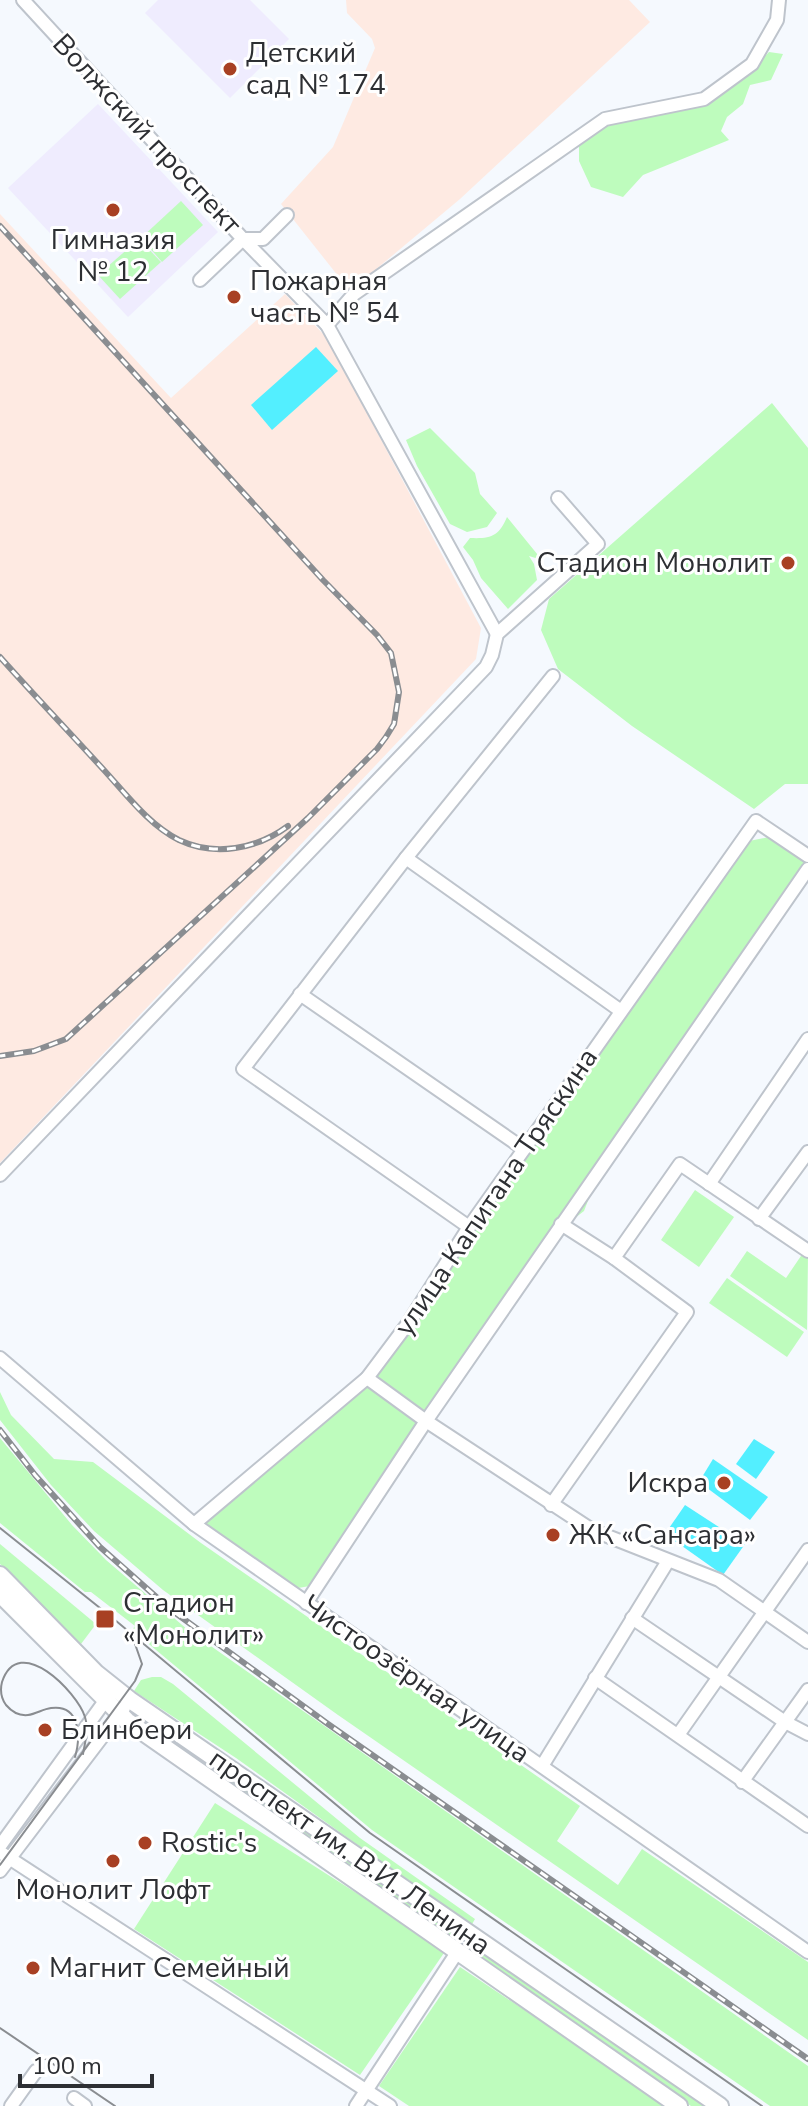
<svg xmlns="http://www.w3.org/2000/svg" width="808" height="2106" font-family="'Nunito Sans',sans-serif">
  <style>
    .industrial { fill: #feeae2 }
    .education { fill: #efecfe }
    .green { fill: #befcbd }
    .water { fill: #53efff }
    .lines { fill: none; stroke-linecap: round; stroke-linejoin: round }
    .minor-casing { stroke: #bec4cc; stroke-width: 16 }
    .major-casing { stroke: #bec4cc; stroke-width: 20 }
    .minor { stroke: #fff; stroke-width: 12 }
    .major { stroke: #fff; stroke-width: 16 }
    .tram { stroke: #8a8d91; stroke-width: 2 }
    .rail-casing { stroke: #8a8d91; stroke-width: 6 }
    .rail { stroke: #fff; stroke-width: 3; stroke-dasharray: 9; stroke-linecap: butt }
    .poi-dot { fill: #a84023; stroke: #fff; stroke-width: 3 }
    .labels { text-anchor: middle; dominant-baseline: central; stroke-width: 6; stroke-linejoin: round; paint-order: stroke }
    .poi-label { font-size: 28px; fill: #2d2f33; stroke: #fff; text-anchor: start }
    .street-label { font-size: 28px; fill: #2d2f33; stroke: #fff }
  </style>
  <rect width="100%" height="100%" fill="#f5f9fe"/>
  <g class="industrial">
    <path d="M346,0H629L650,22L460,199L350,291L281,204L333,147L375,48L372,39L347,13Z"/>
    <path d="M0,214L171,398L285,294L327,338L481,628L476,659L0,1163Z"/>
  </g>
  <g class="education">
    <path d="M158,0H250L289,39L230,98L145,13Z"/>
    <path d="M98,104L218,232L128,317L8,188Z"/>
  </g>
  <g class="green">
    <path d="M769,52L783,54L771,80L750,85L743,104L727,117L721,131L729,140L643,175L623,197L591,187L579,161V145L607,123L702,104L752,69Z"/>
    <path d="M181,201L203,225L162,262L141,238Z"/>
    <path d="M139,239L161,262L120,299L98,275Z"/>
    <path d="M772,403L808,448V784H785L754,809L632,726L558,669L541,630L549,599Z"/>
    <path d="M430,428L475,473L480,494L497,513L487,527L467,532L450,524L417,466L406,440Z"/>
    <path d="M507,517L542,560L529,556L534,564L537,580L508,609L481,578L473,560L463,547L470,538C491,539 499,536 507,517Z"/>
    <path d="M769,837L808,863L603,1162L584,1211L566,1225L316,1585L298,1588L203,1523L370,1379L471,1228L744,842Z"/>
    <path d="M695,1190L734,1217L699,1267L661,1240Z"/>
    <path d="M747,1251L786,1278L803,1253L808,1256L807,1330L730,1276Z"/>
    <path d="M727,1278L804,1332L787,1357L709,1303Z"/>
    <path d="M0,1392L11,1415L54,1459L93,1462L201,1543L580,1806L557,1841L618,1885L642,1849L808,1962V2040L338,1715L163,1590L94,1531L51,1485L0,1420Z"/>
    <path d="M0,1438L72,1525L106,1560L188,1630L808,2066V2106H770L372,1830L132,1630L135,1626L91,1592H85L0,1523Z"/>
    <path d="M0,1544L96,1624L81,1644L0,1564Z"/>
    <path d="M152,1677H161L173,1684L360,1838L475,1919L471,1926L236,1758L134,1691L141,1680Z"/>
    <path d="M141,1719L456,1934V1940L453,1941L139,1720Z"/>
    <path d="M215,1803L446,1950L360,2075L134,1929Z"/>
    <path d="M471,1945L503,1967L705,2106H691L467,1951V1947Z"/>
    <path d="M460,1967L668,2106H409L379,2086Z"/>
  </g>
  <g class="water">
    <path d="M316,347L338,371L272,430L251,405Z"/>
    <path d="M754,1439L775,1452L756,1479L736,1464Z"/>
    <path d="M713,1459L768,1497L750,1520L699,1482Z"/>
    <path d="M685,1505L745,1544L723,1575L665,1534Z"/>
  </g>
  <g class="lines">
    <g class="minor-casing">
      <g id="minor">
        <path d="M23,0L243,239L327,325L497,634"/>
        <path d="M200,280L243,239H263L287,215"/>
        <path d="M327,325L354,294L605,119L704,99L752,64L777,20L779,0"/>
        <path d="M406,858L621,1011"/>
        <path d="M300,994L524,1149"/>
        <path d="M0,1175L486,667L492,655L497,634L598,544L558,498"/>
        <path d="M709,1184L808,1039"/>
        <path d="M759,1219L808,1152"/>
        <path d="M469,1227L243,1069L406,858L553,676"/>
        <path d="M614,1258L680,1164L808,1251"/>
        <path d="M0,1358L194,1524L808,1952"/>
        <path d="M367,1378L426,1421L592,1530L719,1580L808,1642"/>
        <path d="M551,1505L687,1312L614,1258L561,1224"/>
        <path d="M194,1524L367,1378L409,1322L469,1227L756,821L808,856"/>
        <path d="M306,1603L426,1421L808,869"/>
        <path d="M632,1618L785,1722L808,1734"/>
        <path d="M595,1678L808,1826"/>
        <path d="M678,1735L808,1550"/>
        <path d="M542,1766L668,1561"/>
        <path d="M742,1782L808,1690"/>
        <path d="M0,1846L110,1694"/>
        <path d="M0,1852L390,2106"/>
        <path d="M0,1871L124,1708"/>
        <path d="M74,2098L85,2106"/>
        <path d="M11,2106L36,2071"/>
        <path d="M356,2106L458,1951"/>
      </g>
    </g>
    <g class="major-casing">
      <g id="major">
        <path d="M0,1575L96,1673L130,1700L720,2106"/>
        <path d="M0,1594L127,1721L679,2106"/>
      </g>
    </g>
    <use href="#minor" class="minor"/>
    <use href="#major" class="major"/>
    <g class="tram">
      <path d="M0,1528L115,1620L370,1833L762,2106"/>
      <path d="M75,1757C81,1736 80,1704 51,1708C43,1709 36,1714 28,1715C19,1716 12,1712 6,1705C1,1698 0,1690 2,1682C19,1632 77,1692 85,1717C89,1729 85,1742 83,1754"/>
      <path d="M0,1865L135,1681L142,1664L134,1641"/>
      <path d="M0,2028L115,2106"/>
    </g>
    <g class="rail-casing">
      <g id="rail">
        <path d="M0,226L323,580L377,635L391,653L399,692L394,724L386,737L377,749L308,818L66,1039L34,1051L0,1056"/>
        <path d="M0,657C34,695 69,732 103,769C126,794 149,825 179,840C215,857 257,849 288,826"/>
        <path d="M0,1430L35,1475L100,1547L170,1609L328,1724L808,2059"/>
      </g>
    </g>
    <use href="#rail" class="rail"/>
  </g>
  <g class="poi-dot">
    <circle cx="230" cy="69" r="8"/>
    <circle cx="113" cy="210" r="8"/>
    <circle cx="234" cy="297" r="8"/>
    <circle cx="788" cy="563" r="8"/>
    <circle cx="724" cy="1483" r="8"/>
    <circle cx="553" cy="1535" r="8"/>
    <rect x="95" y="1609" width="20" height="20" rx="4"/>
    <circle cx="45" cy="1730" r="8"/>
    <circle cx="145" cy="1843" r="8"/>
    <circle cx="113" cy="1861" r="8"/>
    <circle cx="33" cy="1968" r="8"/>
  </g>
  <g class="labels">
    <g class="poi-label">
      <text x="246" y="53">Детский<tspan x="246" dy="32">сад № 174</tspan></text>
      <text x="113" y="240" text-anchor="middle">Гимназия<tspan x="113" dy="32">№ 12</tspan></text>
      <text x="250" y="281">Пожарная<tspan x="250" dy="32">часть № 54</tspan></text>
      <text x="772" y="563" text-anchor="end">Стадион Монолит</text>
      <text x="708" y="1483" text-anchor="end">Искра</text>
      <text x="569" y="1535">ЖК «Сансара»</text>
      <text x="123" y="1603">Стадион<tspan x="123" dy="32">«Монолит»</tspan></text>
      <text x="61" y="1730">Блинбери</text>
      <text x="161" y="1843">Rostic's</text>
      <text x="113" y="1890" text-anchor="middle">Монолит Лофт</text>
      <text x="49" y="1968">Магнит Семейный</text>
    </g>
    <g class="street-label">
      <text transform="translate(147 134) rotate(47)">Волжский проспект</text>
      <text transform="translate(496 1192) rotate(-56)">улица Капитана Тряскина</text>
      <text transform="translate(416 1679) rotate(35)">Чистоозёрная улица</text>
      <text transform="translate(350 1852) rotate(35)">проспект им. В.И. Ленина</text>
    </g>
  </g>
  <path d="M20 2074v12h132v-12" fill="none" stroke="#2d2f33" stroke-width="4"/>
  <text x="32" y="2074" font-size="24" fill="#2d2f33" stroke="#ffffff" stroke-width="6" paint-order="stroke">100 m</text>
</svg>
